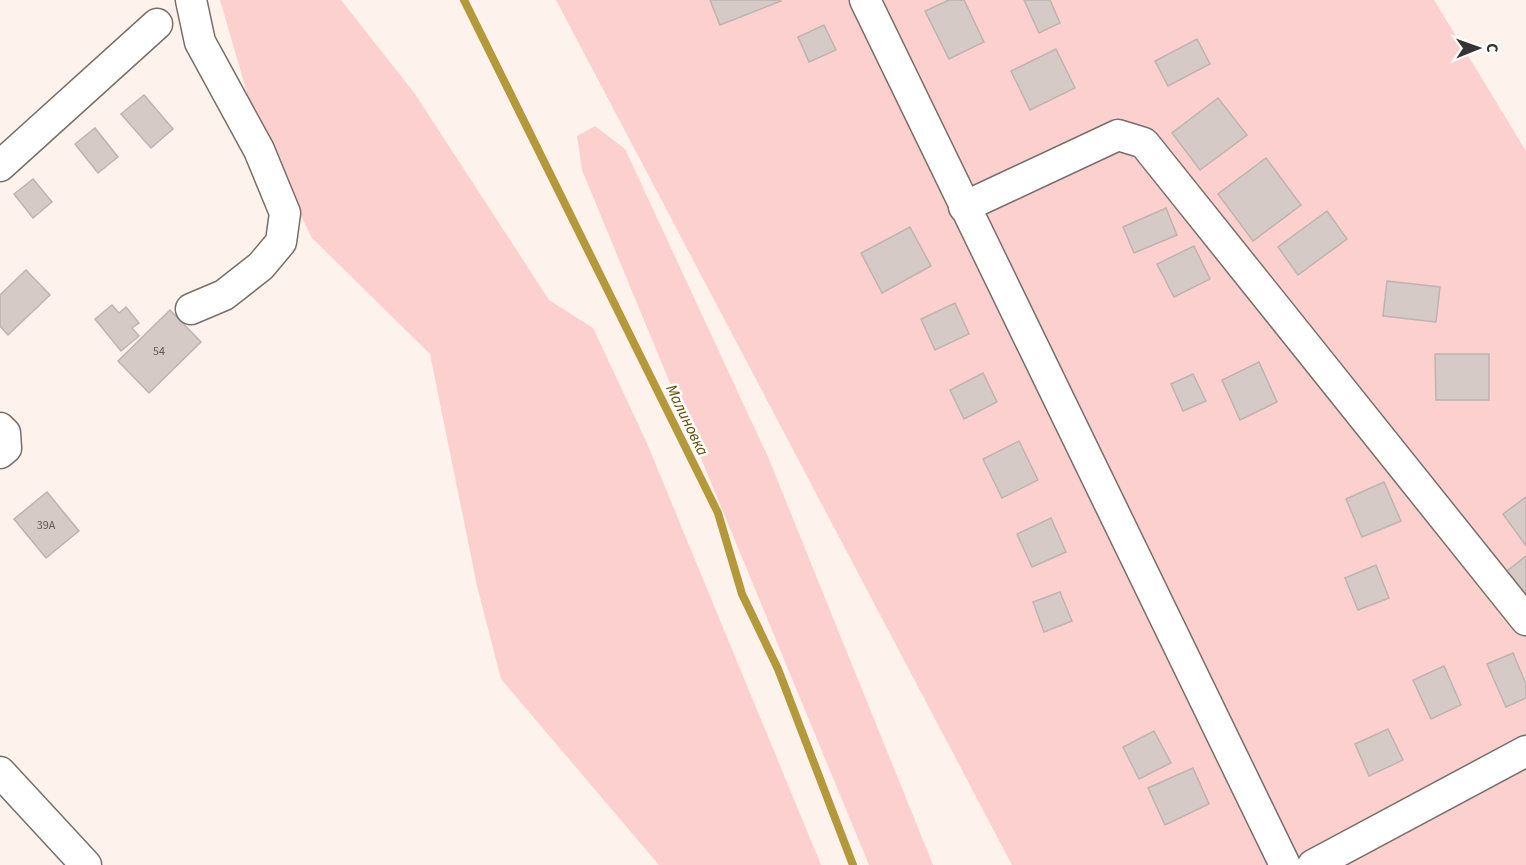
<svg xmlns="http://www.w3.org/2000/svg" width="1526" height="865" font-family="'Source Sans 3',sans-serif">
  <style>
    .green { fill: #fcd0cf }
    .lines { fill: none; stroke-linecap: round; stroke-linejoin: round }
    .stream { stroke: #b4993a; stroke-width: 8 }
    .building { fill: #d6cac6; stroke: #bfb3b0; stroke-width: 1.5 }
    .minor-casing { stroke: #786f69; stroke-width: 33 }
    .minor { stroke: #fff; stroke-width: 30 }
    .labels { text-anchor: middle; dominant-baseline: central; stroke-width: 5; stroke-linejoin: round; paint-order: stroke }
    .number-label { font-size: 12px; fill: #5f5956 }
    .water-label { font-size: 16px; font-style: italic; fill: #5f4d00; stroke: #fff }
  </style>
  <rect width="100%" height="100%" fill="#fdf3ec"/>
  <g class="green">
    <path d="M220,0H341L415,94L549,300L593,328L646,441L821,865H659L501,679L477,586L430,354L312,238L258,131Z"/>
    <path d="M556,0H1434L1526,151V865H1012Z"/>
    <path d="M595,126L625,149L768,457L933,865H869L582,170L577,136Z"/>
  </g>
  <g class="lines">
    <path class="stream" d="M464,0L718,513L742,594L778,669L853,865"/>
  </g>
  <g class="building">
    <path d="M710,0H780L781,1L720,25Z"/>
    <path d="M949,0H964L984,42L949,59L925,11Z"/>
    <path d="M1024,0H1050L1060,23L1039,33Z"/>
    <path d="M824,25L836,50L809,62L798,37Z"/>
    <path d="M1197,39L1210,64L1168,86L1155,61Z"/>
    <path d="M1056,49L1075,88L1030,110L1011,71Z"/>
    <path d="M144,95L173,129L151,148L121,114Z"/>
    <path d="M1218,98L1247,135L1200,170L1172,133Z"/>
    <path d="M95,128L118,157L98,173L75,144Z"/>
    <path d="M1266,158L1301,205L1253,241L1218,194Z"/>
    <path d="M33,179L52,202L33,218L14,194Z"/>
    <path d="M1166,208L1177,235L1134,253L1123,227Z"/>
    <path d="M1327,211L1347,239L1298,275L1278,247Z"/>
    <path d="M910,227L931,266L882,293L861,253Z"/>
    <path d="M1194,246L1210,279L1174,297L1157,264Z"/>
    <path d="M26,270L50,295L8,335L0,326V295Z"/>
    <path d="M1387,281L1440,287L1436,322L1383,316Z"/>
    <path d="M955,303L969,334L935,350L921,319Z"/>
    <path d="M112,305L119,313L126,307L139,323L132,328L139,336L121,351L95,319Z"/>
    <path d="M170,310L201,342L149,393L118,361Z"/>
    <path d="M1435,354H1489V400H1436Z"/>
    <path d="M1259,362L1277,402L1240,420L1222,380Z"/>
    <path d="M983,373L997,402L964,419L950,390Z"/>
    <path d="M1193,374L1206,401L1183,411L1171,384Z"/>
    <path d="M1019,441L1038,480L1002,498L983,459Z"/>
    <path d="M1384,482L1401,521L1362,537L1346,499Z"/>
    <path d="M47,492L79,531L46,558L14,519Z"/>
    <path d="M1526,497V546L1503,514Z"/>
    <path d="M1051,518L1066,552L1032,567L1017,534Z"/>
    <path d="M1526,556V596L1507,571Z"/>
    <path d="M1376,565L1389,598L1358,610L1345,578Z"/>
    <path d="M1060,592L1072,621L1044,632L1033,602Z"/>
    <path d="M1513,653L1526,684V698L1506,707L1487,664Z"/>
    <path d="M1444,666L1461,705L1431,719L1413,680Z"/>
    <path d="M1388,729L1403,760L1369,776L1355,744Z"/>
    <path d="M1154,731L1171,763L1139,779L1123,747Z"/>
    <path d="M1193,768L1209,804L1165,825L1148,788Z"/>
  </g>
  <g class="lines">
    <g class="minor-casing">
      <g id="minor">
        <path d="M865,0L1285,865"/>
        <path d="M0,166L157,24"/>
        <path d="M964,207L1118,135L1144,143L1526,620"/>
        <path d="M191,309L224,295L261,266L281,242L285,213L259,150L200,42L191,0"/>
        <path d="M0,428L5,433L6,448L0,453"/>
        <path d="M0,772L86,865"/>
        <path d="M1313,865L1526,751"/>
      </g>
    </g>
    <use href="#minor" class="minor"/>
  </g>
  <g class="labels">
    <g class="number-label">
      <text x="159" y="351">54</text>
      <text x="46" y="525">39А</text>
    </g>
    <g class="water-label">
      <text transform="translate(687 420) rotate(64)">Малиновка</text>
    </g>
  </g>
  <g transform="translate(1478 48) rotate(89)" stroke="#ffffff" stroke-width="4.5" paint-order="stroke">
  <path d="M0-4.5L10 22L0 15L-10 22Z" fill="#373330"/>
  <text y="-9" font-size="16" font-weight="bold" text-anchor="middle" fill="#373330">С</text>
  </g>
</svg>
